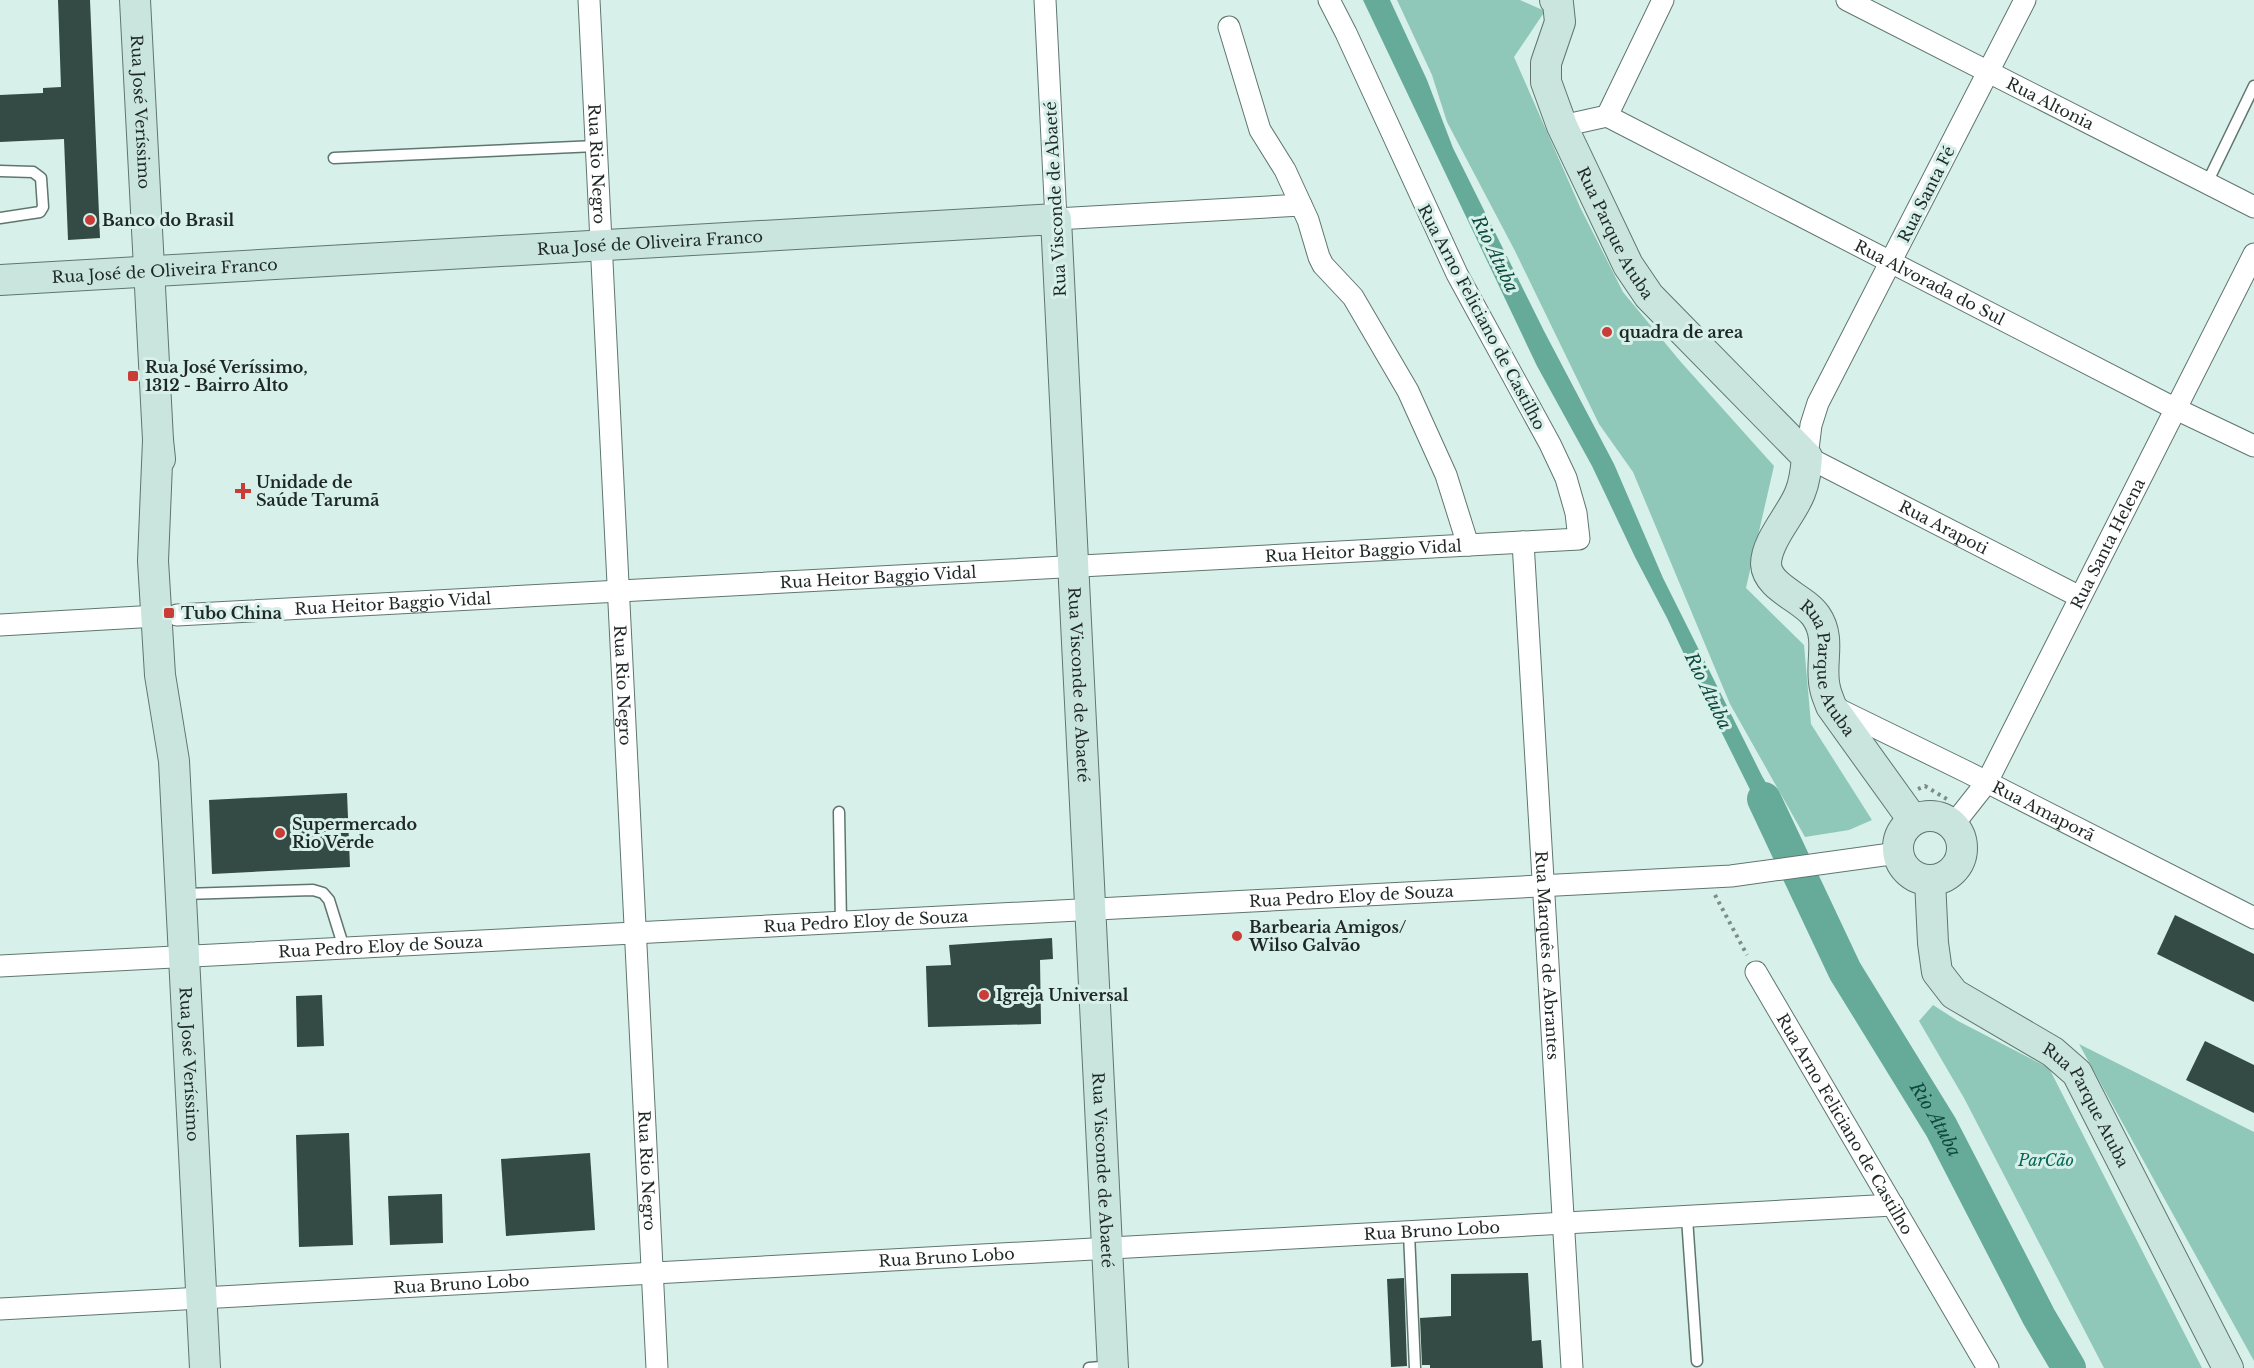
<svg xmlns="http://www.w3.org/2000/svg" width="2254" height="1368" font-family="'Libre Baskerville',serif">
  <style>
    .green { fill: #8fc8b9 }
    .water { fill: #6a9 }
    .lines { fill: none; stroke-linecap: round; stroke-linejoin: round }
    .river { stroke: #6a9; stroke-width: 34 }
    .building { fill: #344a44 }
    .lane-casing { stroke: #5f766f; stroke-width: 13 }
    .street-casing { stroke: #5f766f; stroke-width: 23 }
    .secondary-casing { stroke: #5f766f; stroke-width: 32 }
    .path { stroke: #7c8d88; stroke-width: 4; stroke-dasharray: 3 4.5; stroke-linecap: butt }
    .lane { stroke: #fff; stroke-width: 10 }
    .street { stroke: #fff; stroke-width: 21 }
    .secondary { stroke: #c9e5de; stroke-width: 30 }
    .poi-dot { fill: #ca3c37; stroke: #d7f0e9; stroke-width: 2 }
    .labels { text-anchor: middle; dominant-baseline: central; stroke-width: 6; stroke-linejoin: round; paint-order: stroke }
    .street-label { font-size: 16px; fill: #1f2826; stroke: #d7f0e9 }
    .poi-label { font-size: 16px; font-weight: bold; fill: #1f2826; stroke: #d7f0e9; text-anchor: start }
    .park-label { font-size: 16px; font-style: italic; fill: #066555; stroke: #d7f0e9 }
    .water-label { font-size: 18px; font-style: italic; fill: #0e4a3e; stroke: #d7f0e9 }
  </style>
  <rect width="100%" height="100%" fill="#d7f0e9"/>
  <g class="green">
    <path d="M1397,0H1520L1545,11L1514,57L1580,207L1623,292L1680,361L1774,466L1746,588L1804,645L1811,724L1872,820L1849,830L1805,837L1730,704L1633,472L1599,424L1515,251L1447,122L1432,75Z"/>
    <path d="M1933,1005L1958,1021L2049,1068L2202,1368H2104L1964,1098L1919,1021Z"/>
    <path d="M2079,1044L2254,1132V1361Z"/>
  </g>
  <path class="water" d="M1363,0H1390L1427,80L1453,148L1544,331L1614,464L1663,578L1762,776L1801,843L1776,842L1705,699L1667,618L1635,557L1592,466L1537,366Z"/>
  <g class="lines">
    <path class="river" id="s1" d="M1764,799L1845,971L1941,1127L2039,1317L2069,1368"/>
  </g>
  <g class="building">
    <path d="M58,0H90L100,238L68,240L64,139L0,142V95L43,93V88L61,87Z"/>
    <path d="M347,793L350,867L212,874L209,800Z"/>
    <path d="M2175,915L2254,954V1002L2157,954Z"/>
    <path d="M1052,938L1053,959L1040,960L1041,1024L928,1027L926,966L951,965L949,945Z"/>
    <path d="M322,995L324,1046L297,1047L296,996Z"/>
    <path d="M2205,1041L2254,1065V1113L2186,1080Z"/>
    <path d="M349,1133L353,1245L299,1247L296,1135Z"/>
    <path d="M590,1153L595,1230L506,1236L501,1159Z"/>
    <path d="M442,1194L443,1243L390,1245L388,1196Z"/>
    <path d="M1528,1273L1532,1341L1541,1340L1543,1368H1430V1365H1422L1420,1318L1451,1316V1274Z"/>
    <path d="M1404,1278L1407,1366L1391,1367L1387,1279Z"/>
  </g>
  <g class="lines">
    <g class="lane-casing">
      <g id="lane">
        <path d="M334,158L596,146"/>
        <path d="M0,171L33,172L41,178L43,207L40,212L0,218"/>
        <path d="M2207,183L2254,86"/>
        <path d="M839,812L841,923"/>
        <path d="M184,894L313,890L323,893L329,900L344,948"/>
        <path d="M1687,1218L1697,1361"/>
        <path d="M1409,1233L1415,1368"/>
        <path d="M1089,1368L1113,1366"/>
      </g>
    </g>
    <g class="street-casing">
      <g id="street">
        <path id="s2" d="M589,0L657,1368"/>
        <path d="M1045,0L1056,219L1301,205"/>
        <path id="s3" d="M1847,0L2254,207"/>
        <path id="s4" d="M2025,0L1818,403L1811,425L1807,457L2080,597"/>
        <path d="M1229,27L1260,130L1285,170L1308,220L1319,257L1323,265L1353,297L1408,391L1446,475L1468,545"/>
        <path id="s5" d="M1607,116L2176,409L2254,446"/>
        <path d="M1607,116L1663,0"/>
        <path d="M1562,126L1607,116"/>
        <path id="s6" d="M1523,542L1572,1368"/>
        <path id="s7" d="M177,615L1579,539L1576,513L1566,478L1550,444L1457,274L1346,33L1329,0"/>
        <path d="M0,625L157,616"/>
        <path id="s8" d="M1834,707L1967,772L2254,918"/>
        <path id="s9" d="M1953,825L1987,782L2254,254"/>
        <path id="s10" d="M0,966L1731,876L1898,853"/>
        <path id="s11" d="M1756,972L1988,1368"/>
        <path id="s12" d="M0,1309L1893,1205"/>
      </g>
    </g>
    <g class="secondary-casing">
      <g id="secondary">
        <path id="s13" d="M135,0L158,440L160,459"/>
        <path id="s14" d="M1555,0L1558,3L1560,22L1546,63V82L1562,126L1628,265L1649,296L1807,457C1806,469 1805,481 1800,493C1792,514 1766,541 1766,564C1767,588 1804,598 1816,616C1832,639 1819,663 1825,688C1826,694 1829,700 1831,706L1913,820"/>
        <path id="s15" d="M0,280L1056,219L1113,1368"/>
        <path id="s16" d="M158,440L153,561L160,675L174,761L205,1368"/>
        <circle cx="1930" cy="848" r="32"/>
        <path id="s17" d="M1930,880L1933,943L1937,972L1954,994L2053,1052L2077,1073L2228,1368"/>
      </g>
    </g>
    <g class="path">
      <path d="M1918,789L1925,786L1950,801"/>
      <path d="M1715,895L1747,955"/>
    </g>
    <use href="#lane" class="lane"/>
    <use href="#street" class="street"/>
    <use href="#secondary" class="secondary"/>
  </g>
  <g class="poi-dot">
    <circle cx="90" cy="220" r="6"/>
    <circle cx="1607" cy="332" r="6"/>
    <rect x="127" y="370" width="12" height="12" rx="3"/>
    <path d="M240 482h6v6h6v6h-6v6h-6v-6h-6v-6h6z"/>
    <rect x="163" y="607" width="12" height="12" rx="3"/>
    <circle cx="280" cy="833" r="6"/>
    <circle cx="1237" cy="936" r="6"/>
    <circle cx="984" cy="995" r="6"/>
  </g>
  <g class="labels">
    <g class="street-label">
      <text stroke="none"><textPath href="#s3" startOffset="228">Rua Altonia</textPath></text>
      <text stroke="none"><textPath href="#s13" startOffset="112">Rua José Veríssimo</textPath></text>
      <text stroke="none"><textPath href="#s2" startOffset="164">Rua Rio Negro</textPath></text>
      <text transform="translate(1926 194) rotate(-63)">Rua Santa Fé</text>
      <text transform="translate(1055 199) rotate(-93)">Rua Visconde de Abaeté</text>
      <text stroke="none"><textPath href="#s14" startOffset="252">Rua Parque Atuba</textPath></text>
      <text stroke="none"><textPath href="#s15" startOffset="651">Rua José de Oliveira Franco</textPath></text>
      <text stroke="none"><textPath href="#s15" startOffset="165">Rua José de Oliveira Franco</textPath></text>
      <text stroke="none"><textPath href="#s5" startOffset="363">Rua Alvorada do Sul</textPath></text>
      <text transform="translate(1482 317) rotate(62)">Rua Arno Feliciano de Castilho</text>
      <text stroke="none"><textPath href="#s4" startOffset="662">Rua Arapoti</textPath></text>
      <text stroke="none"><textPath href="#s9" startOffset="322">Rua Santa Helena</textPath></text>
      <text stroke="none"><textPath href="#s7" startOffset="1188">Rua Heitor Baggio Vidal</textPath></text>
      <text stroke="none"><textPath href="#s7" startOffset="702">Rua Heitor Baggio Vidal</textPath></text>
      <text stroke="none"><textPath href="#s7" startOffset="216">Rua Heitor Baggio Vidal</textPath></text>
      <text stroke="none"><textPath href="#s14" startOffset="794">Rua Parque Atuba</textPath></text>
      <text stroke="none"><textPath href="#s2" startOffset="686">Rua Rio Negro</textPath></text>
      <text stroke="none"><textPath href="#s15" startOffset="1524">Rua Visconde de Abaeté</textPath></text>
      <text stroke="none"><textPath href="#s8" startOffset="234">Rua Amaporã</textPath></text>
      <text stroke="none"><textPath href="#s10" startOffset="1353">Rua Pedro Eloy de Souza</textPath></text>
      <text stroke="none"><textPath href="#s10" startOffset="867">Rua Pedro Eloy de Souza</textPath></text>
      <text stroke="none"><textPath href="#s10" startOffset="381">Rua Pedro Eloy de Souza</textPath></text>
      <text stroke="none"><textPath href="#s6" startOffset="414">Rua Marquês de Abrantes</textPath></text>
      <text stroke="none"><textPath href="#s16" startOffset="626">Rua José Veríssimo</textPath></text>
      <text stroke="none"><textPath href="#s17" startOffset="298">Rua Parque Atuba</textPath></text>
      <text stroke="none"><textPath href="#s11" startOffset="176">Rua Arno Feliciano de Castilho</textPath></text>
      <text stroke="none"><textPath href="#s2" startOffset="1172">Rua Rio Negro</textPath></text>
      <text stroke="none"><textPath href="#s15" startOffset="2010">Rua Visconde de Abaeté</textPath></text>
      <text stroke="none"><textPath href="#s12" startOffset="1434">Rua Bruno Lobo</textPath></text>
      <text stroke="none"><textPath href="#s12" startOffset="948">Rua Bruno Lobo</textPath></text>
      <text stroke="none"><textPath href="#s12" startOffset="462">Rua Bruno Lobo</textPath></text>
    </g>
    <g class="poi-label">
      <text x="102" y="220">Banco do Brasil</text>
      <text x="1619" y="332">quadra de area</text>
      <text x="145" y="367">Rua José Veríssimo,<tspan x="145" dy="18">1312 - Bairro Alto</tspan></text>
      <text x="256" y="482">Unidade de<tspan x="256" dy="18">Saúde Tarumã</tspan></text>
      <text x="181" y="613">Tubo China</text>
      <text x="292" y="824">Supermercado<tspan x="292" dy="18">Rio Verde</tspan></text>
      <text x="1249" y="927">Barbearia Amigos/<tspan x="1249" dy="18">Wilso Galvão</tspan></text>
      <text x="996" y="995">Igreja Universal</text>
    </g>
    <g class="park-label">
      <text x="2046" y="1160">ParCão</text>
    </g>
    <g class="water-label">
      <text transform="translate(1495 254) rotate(64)">Rio Atuba</text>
      <text transform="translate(1708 691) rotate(64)">Rio Atuba</text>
      <text stroke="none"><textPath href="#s1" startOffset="364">Rio Atuba</textPath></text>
    </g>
  </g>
</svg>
